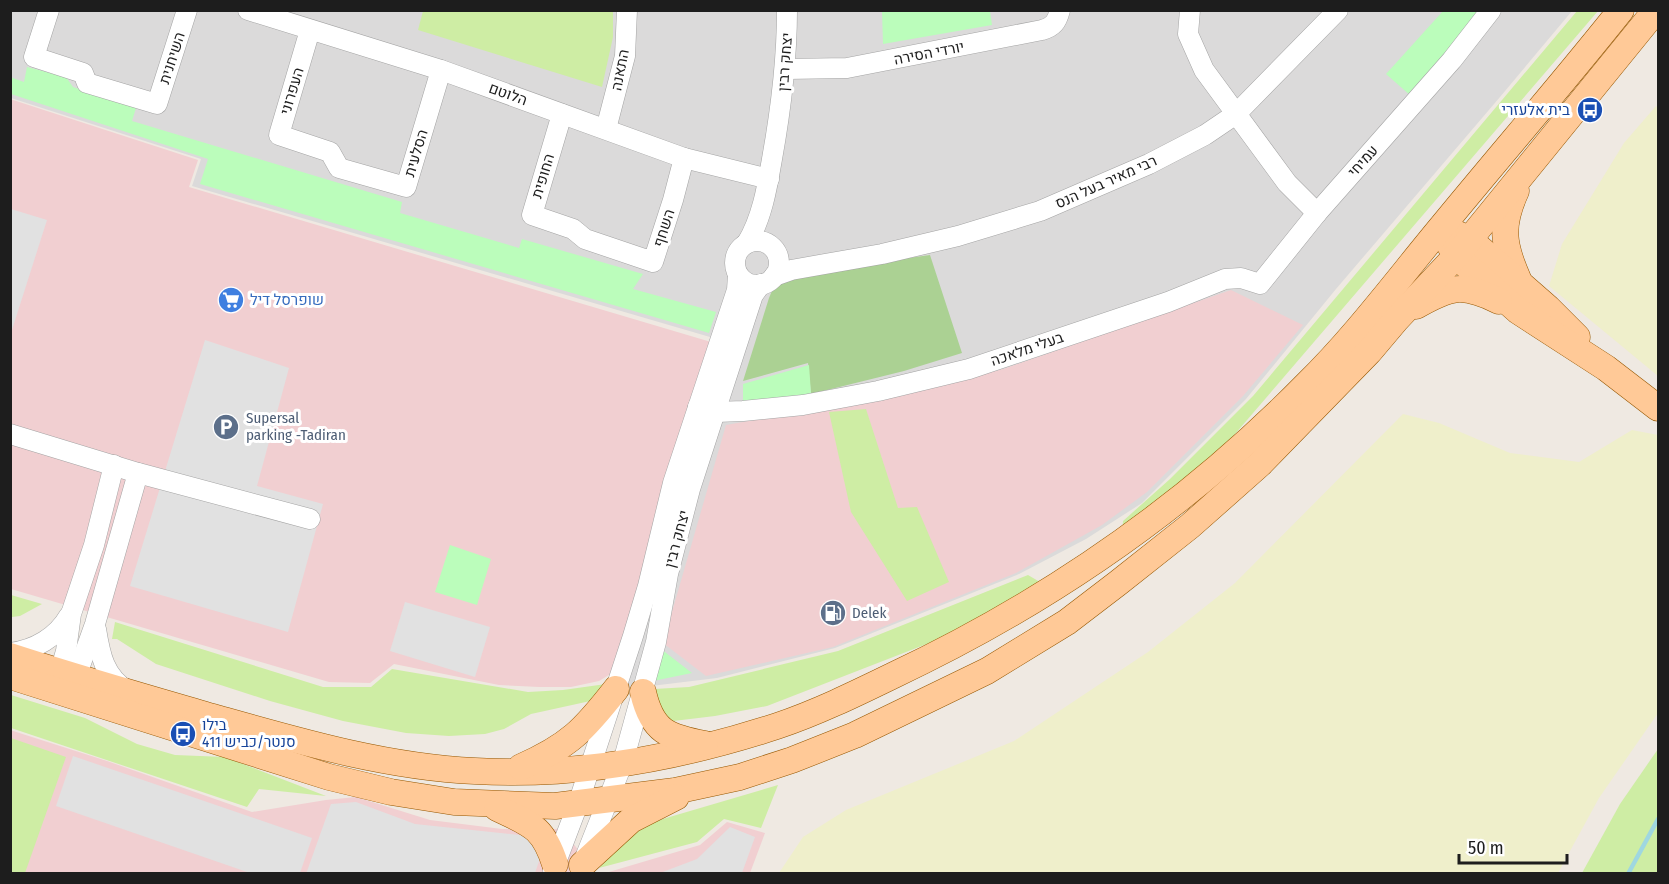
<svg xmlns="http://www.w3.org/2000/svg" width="1669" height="884" font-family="'Fira Sans Condensed',Heebo,sans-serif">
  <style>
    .residential { fill: #dbdada }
    .commercial { fill: #f1cfd1 }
    .farmland { fill: #efefcb }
    .grass { fill: #ceeda4 }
    .forest { fill: #abd193 }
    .park { fill: #bbfdbb }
    .parking { fill: #e1e1e1 }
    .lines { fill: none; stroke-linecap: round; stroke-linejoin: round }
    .stream { stroke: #9fd7e0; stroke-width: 4.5 }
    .minor-casing { stroke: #a4a4a4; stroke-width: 21 }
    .major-casing { stroke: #965700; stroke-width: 27 }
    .minor { stroke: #fff; stroke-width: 20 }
    .major { stroke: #ffc997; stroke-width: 26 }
    .labels { text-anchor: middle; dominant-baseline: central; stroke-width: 6; stroke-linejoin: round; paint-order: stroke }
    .street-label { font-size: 15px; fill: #1d1d1d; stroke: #fff }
    .transit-label { font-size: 15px; fill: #164399; stroke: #fff; text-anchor: end }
    .shop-label { font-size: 15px; fill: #366cbe; stroke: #fff; text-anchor: start }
    .service-label { font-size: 15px; fill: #4e5e75; stroke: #fff; text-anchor: start }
  </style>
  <rect width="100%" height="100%" fill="#efe9e2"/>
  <path class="residential" d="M11,11H1572L1500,97L1336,289L1246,399L1142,503L1086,539L1019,574L835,648L717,678L618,690L651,550L710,337L192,186L201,159L11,98Z"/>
  <g class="commercial">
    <path d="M10,99L198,160L189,187L711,342L617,670L599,681L571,687H539L499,685L394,664L370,683L329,682L11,589Z"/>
    <path d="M1231,290L1303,325L1243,396L1147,492L1102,525L1016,573L833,647L706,676L663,643L726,425L891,396L1003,369Z"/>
    <path d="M10,730L107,761L252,812L326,800L356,797L430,820L502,829H562L596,873H11Z"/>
    <path d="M727,822L765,833L750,873L602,874L700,845Z"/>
  </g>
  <g class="farmland">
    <path d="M1656,106L1658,108V376L1549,286L1562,244L1624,143Z"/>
    <path d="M1403,414L1439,423L1510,453L1579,462L1632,430L1658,435V713L1599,798L1558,873H779L803,837L846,810L1014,741L1148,652L1235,583Z"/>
  </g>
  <g class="grass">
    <path d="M423,11H613V37L602,87L418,30Z"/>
    <path d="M1577,11H1598L1235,434L1197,474L1122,536L1123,521L1170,479L1253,396Z"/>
    <path d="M866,409L898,508L917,507L949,582L907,601L851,512L829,412Z"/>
    <path d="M1028,575L1045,585L937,640L767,706L715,716L665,722L654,689L689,687L838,651Z"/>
    <path d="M10,595H11L42,604L20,616L12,617Z"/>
    <path d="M115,622L323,687H371L392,669L528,692L563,690L606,684L604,698L531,714L504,729L485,734L449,736L406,733L343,721L270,701L156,664L117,639H112Z"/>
    <path d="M11,695L85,718L137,744L175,755L225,757L326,796L259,789L247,807L11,728Z"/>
    <path d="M11,738L66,757L25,873H11Z"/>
    <path d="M1658,749V873H1582L1620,804Z"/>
    <path d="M778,785L761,828L724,819L697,842L599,868L633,833L656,821Z"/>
  </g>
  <path class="forest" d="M930,255L962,353L904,371L811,394L808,363L743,381L769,298L774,286L785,275Z"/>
  <g class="park">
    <path d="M882,11H990L992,25L883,44Z"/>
    <path d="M1443,11H1481L1411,96L1386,74Z"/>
    <path d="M27,67L66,77L73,87L136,108L132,121L402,202L400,213L519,248L522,239L643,274L633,289L716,312L709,333L200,184L208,159L11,94L10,77L24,82Z"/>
    <path d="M809,365L811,394L743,407V384Z"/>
    <path d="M450,545L491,559L477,605L435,592Z"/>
    <path d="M661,649L692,673L653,681Z"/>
  </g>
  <g class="parking">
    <path d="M11,209L47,220L11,333L10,209Z"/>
    <path d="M205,340L289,368L257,486L323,504L288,632L130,586Z"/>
    <path d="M405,602L490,627L475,677L390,651Z"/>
    <path d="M73,756L312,838L300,873H250L56,806Z"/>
    <path d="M356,802L415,824L547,838L535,873L306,874L331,804Z"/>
    <path d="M730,827L755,837L742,873H660L697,859Z"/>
  </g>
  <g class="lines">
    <path class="stream" d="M1628,874L1658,819"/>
    <g class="minor-casing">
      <g id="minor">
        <path d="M49,10L34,57L83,73L87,83L157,104L187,10"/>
        <path d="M248,10L441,70L684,158L769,179"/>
        <path d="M1190,10L1188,34L1204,70L1287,183L1317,213L1452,60L1491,10"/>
        <path d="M310,30L279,135L330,152L339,168L406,187L441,70"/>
        <path d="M786,69L847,68L1042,30C1053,27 1057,22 1060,10"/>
        <path d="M562,114L532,215L573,229L585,239L653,262L673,200L684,158"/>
        <path d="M606,129L625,56L627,10"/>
        <circle cx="757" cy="263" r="22"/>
        <path d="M747,243C762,218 767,188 772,159C781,109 787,61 787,10"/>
        <path d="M774,276L791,270L882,254L958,236L1040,211L1149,164L1205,135L1236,114L1338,10"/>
        <path d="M698,407L716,412L743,411L803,405L878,391L969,369L1168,302L1225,279L1241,278L1260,284L1317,213"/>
        <path d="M10,434L138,473L310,519"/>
        <path d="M96,629C100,654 104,677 128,691"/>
        <path d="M10,653C35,650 57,637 69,616"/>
        <path d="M63,686L60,672L66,651L71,614L94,545L114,465"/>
        <path d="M68,688L76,677L95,624L138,473"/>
        <path d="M583,863L623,762L656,642L668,574L690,489L753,295L761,284"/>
        <path d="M553,870L578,804L633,636L648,586L673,483L737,290L738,275"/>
      </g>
    </g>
    <g class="major-casing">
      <g id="major">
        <path d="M1516,191C1500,226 1503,245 1518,279"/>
        <path d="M1455,233L1469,239L1548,308L1577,337"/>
        <path d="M1448,242L1456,256L1518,311L1606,368L1658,408"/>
        <path d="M1416,306C1451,286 1462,283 1499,301"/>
        <path d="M10,656C77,678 145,697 213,717C298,741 386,767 475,771C576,777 682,757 777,726C816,713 855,694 892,676C1045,604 1187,506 1306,385C1356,336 1398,279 1443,225C1502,153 1563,83 1621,10"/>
        <path d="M10,676L329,777L391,792L454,802L555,806L675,791L740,777L792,760L855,735L987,671L1067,622L1118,583L1190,526L1260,464L1369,352L1396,320L1456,256L1656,10"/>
        <path d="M643,692C652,732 668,737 705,744"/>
        <path d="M521,767C569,746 584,730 616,689"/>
        <path d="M497,808C530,824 543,826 555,864"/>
        <path d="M582,865L631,820L676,797"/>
      </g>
    </g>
    <use href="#minor" class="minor"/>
    <use href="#major" class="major"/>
  </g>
  <defs>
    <g id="bus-disc" transform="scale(1.35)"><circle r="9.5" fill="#1a4fb4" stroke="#fff"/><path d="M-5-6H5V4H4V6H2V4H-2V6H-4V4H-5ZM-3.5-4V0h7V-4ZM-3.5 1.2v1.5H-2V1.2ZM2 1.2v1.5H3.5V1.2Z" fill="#fff"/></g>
    <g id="supermarket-disc" transform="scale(1.35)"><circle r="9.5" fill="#3f7fe0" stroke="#fff"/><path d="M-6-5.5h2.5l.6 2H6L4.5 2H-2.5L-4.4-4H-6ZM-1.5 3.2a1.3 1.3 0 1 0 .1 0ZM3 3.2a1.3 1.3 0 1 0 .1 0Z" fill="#fff"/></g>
    <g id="parking-disc" transform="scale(1.35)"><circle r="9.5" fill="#5c6f8a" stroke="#fff"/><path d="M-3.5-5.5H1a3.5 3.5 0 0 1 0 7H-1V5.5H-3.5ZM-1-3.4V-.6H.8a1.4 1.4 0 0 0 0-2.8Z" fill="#fff"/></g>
    <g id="fuel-disc" transform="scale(1.35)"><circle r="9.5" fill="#5c6f8a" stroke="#fff"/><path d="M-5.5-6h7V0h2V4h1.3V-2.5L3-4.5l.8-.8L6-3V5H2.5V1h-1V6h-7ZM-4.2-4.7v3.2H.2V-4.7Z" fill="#fff"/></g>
  </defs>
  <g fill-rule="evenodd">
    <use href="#bus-disc" x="1590" y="110"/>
    <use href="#supermarket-disc" x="231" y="300"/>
    <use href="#parking-disc" x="226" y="427"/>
    <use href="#fuel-disc" x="833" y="613"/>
    <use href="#bus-disc" x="183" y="734"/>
  </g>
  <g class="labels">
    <g class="street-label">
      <text transform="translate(929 53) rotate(-11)">יורדי הסירה</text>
      <text transform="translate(172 58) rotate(-72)">השיחנית</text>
      <text transform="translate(785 62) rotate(-86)">יצחק רבין</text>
      <text transform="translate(620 70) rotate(-79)">התאנה</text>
      <text transform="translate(292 91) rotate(-73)">העפרוני</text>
      <text transform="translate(508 94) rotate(20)">הלוטם</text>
      <text transform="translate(416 153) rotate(-73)">הסלעית</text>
      <text transform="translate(1363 161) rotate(-48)">עמיחי</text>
      <text transform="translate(543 176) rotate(-73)">החופית</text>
      <text transform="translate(1106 182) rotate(-24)">רבי מאיר בעל הנס</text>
      <text transform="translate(664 228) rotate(-72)">השחף</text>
      <text transform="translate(1027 349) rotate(-19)">בעלי מלאכה</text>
      <text transform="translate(677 539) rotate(-75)">יצחק רבין</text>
    </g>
    <g class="transit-label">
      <text x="1570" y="110">בית אלעזרי</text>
      <text x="202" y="725" text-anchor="start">בילו<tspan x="202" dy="17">סנטר/כביש 411</tspan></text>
    </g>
    <g class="shop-label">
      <text x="250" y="300">שופרסל דיל</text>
    </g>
    <g class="service-label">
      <text x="246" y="418">Supersal<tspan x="246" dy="17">parking -Tadiran</tspan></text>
      <text x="852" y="613">Delek</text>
    </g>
  </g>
  <rect width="1669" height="884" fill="none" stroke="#1d1d1d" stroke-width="24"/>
  <path d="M1459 854v9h108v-9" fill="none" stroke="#1d1d1d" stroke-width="3"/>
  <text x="1468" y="854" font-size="18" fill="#1d1d1d" stroke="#ffffff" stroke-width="4.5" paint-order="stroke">50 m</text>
</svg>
